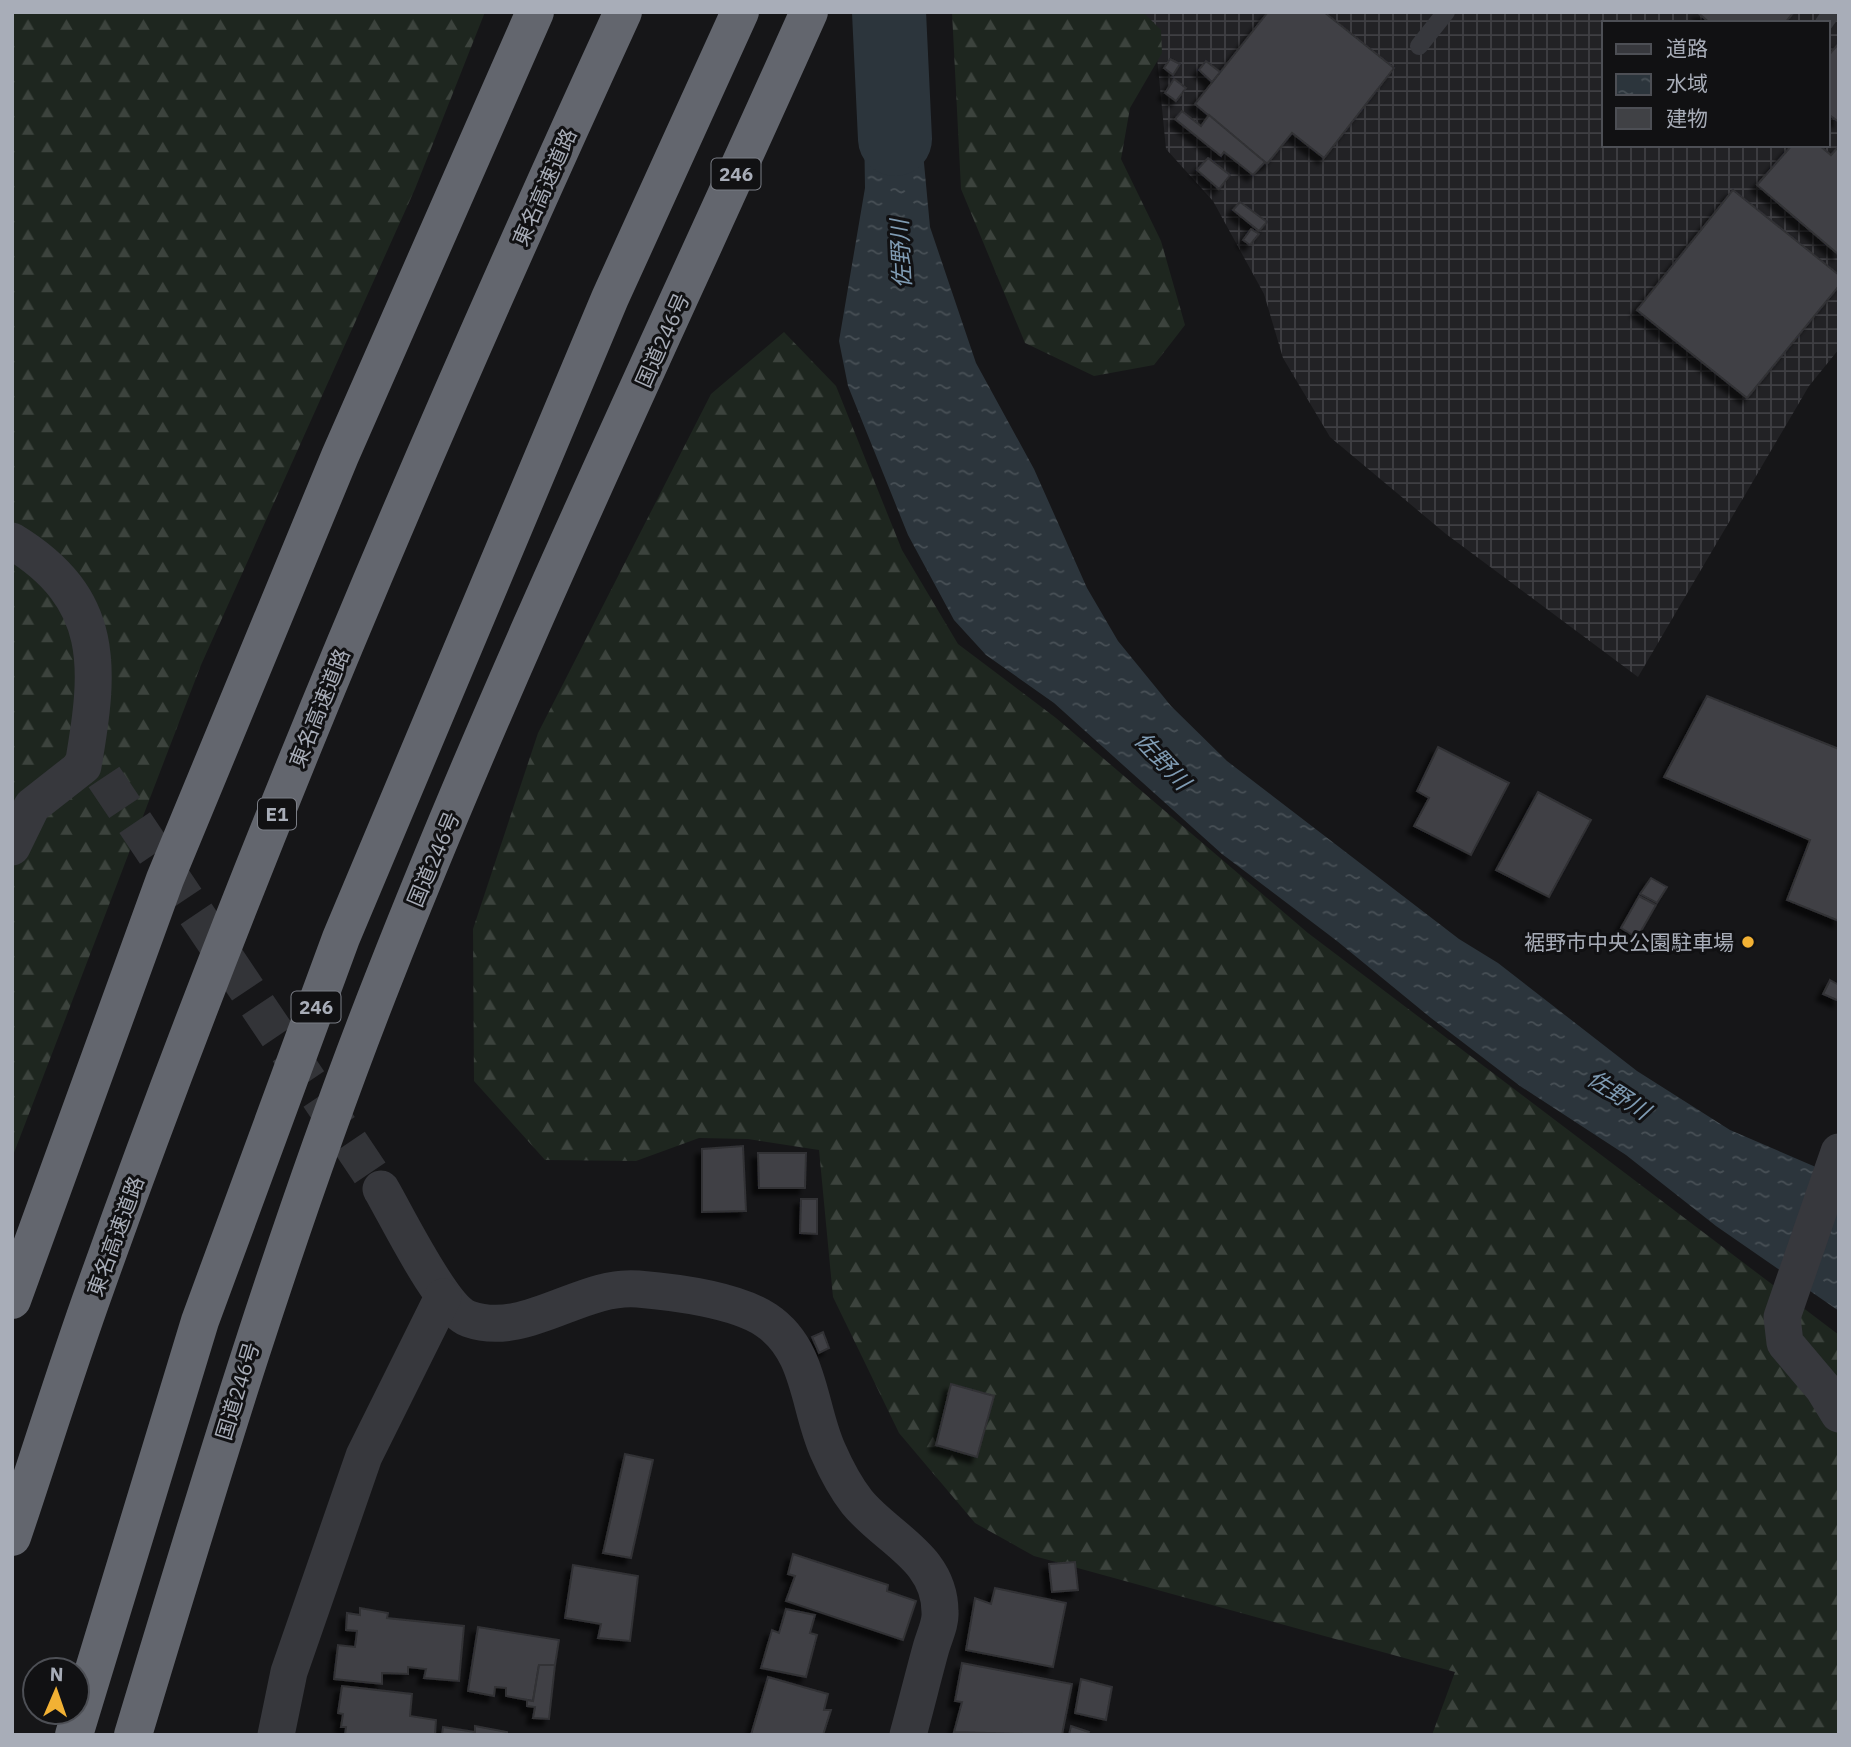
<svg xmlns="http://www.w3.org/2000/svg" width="1851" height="1747" font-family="'IBM Plex Sans','Noto Sans JP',sans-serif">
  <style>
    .industrial { fill: url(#industrial-grid); fill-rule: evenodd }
    .forest { fill: url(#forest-firs) }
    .water { fill: url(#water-ripples) }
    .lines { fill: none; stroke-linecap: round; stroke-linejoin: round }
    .river { stroke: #2c353c; stroke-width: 74 }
    .building { fill: #404145; stroke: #303034; stroke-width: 2; filter: url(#shadow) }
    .street-tunnel { stroke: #333438; stroke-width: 37; stroke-dasharray: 37 18; stroke-linecap: butt }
    .lane { stroke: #37383d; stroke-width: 18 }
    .street { stroke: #37383d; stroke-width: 37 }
    .highway { stroke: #63666e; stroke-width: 38 }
    .poi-dot { fill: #f2b134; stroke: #111113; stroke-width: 2.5 }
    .labels { text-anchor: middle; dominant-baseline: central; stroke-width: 6; stroke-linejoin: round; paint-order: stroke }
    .shield { fill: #111113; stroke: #7b7e86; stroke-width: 2 }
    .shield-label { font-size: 19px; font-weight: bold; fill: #a8adb8 }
    .street-label { font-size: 21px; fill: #a8adb8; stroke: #111113 }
    .poi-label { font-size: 21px; fill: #a8adb8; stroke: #111113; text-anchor: end }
    .water-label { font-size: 23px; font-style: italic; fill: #7f9bb3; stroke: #111113 }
  </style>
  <defs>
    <pattern id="industrial-grid" width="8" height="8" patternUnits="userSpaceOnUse" patternTransform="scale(1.75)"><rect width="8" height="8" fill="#222225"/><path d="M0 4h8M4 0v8" fill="none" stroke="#3f3f43"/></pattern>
    <pattern id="forest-firs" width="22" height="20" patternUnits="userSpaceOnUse" patternTransform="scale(1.75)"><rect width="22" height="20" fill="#1e261f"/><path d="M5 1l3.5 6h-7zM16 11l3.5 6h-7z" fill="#3c433d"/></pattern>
    <pattern id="water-ripples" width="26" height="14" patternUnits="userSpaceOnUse" patternTransform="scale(1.75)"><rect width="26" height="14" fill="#2c353c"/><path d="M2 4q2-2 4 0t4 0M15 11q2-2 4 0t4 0" fill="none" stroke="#485056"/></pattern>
    <filter id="shadow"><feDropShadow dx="-6" dy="6" stdDeviation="2" flood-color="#0009"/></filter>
  </defs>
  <rect width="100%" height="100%" fill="#161618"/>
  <path class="industrial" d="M1123,12H1839V349L1809,386L1638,677L1446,534L1330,437L1283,358L1264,294L1213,201L1166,149L1157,57ZM1604,23H1828V145H1604Z"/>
  <g class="forest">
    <path d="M12,12H485L415,189L201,665L12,1158Z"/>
    <path d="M952,12H1143L1161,30L1162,53L1130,108L1121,159L1161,241L1185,325L1154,365L1094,376L1025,343L961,189Z"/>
    <path d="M784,332L836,386L902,550L958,644L1056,718L1308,933L1839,1335V1735H1432L1455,1672L1034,1556L975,1523L899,1433L833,1297L819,1150L748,1139L699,1138L636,1161L545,1160L474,1081L473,929L538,733L711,394Z"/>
  </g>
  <path class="water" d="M912,35L930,227L976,363L1034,469L1087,588L1118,641L1171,706L1227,761L1459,939L1498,963L1637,1071L1730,1130L1839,1177V1311L1716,1226L1626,1155L1520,1086L1431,1018L1337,941L1222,854L1054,703L986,655L954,620L908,535L848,386L839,341L865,188L864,120L873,99L875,40Z"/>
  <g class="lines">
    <path class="river" d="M889,12L895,139"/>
  </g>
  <g class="building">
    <path d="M1268,12H1324L1394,68L1324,158L1292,133L1267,164L1195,104Z"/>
    <path d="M1697,12H1794L1785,23H1710Z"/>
    <path d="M1839,43V122L1828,114V56Z"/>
    <path d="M1170,59L1180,64L1173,75L1164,68Z"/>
    <path d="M1206,61L1220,72L1212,82L1199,70Z"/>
    <path d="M1174,79L1186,88L1176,101L1165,93Z"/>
    <path d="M1182,111L1201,126L1209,115L1265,162L1253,175L1224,152L1221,156L1175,119Z"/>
    <path d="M1792,145H1819L1831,155L1839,146V255L1757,185Z"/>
    <path d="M1208,158L1230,175L1219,189L1197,170Z"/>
    <path d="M1733,190L1839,275V286L1747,398L1637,310Z"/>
    <path d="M1240,202L1267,222L1259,231L1233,210Z"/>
    <path d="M1251,229L1259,234L1250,245L1243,240Z"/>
    <path d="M1707,696L1839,749V921L1787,900L1810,840L1664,777Z"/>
    <path d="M1438,747L1509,783L1471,855L1414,826L1429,798L1417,791Z"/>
    <path d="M1538,792L1591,820L1549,897L1496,870Z"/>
    <path d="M1651,878L1667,887L1657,903L1640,894Z"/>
    <path d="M1639,896L1656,905L1637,938L1621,928Z"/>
    <path d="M1830,980L1839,985V1001L1823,994Z"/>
    <path d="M743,1146L746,1211L702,1212V1149Z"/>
    <path d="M758,1153H806L805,1188H759Z"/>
    <path d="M801,1199H817V1234L800,1233Z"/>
    <path d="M823,1332L829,1348L819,1353L812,1337Z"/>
    <path d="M951,1384L994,1396L977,1457L936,1445Z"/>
    <path d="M625,1454L653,1460L631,1558L603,1553Z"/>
    <path d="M793,1554L888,1585L887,1591L916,1601L903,1640L786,1601L795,1576L788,1574Z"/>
    <path d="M1075,1562L1078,1590L1052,1592L1049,1564Z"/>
    <path d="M573,1565L638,1576L630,1641L598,1638L601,1624L565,1618Z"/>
    <path d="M995,1588L1066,1603L1053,1667L966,1650L975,1598L991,1604Z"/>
    <path d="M360,1608L388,1613L387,1618L464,1626L459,1681L424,1678L426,1669L408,1667V1674L382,1673V1684L334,1679L338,1645L355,1647L357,1631L346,1630L347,1613L360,1615Z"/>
    <path d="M786,1609L815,1615L810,1633L817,1635L806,1677L761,1668L772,1630L779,1633Z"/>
    <path d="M478,1627L559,1640L555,1665H539L533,1701L506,1696V1688L495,1687L494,1696L468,1691Z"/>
    <path d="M962,1663L1072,1684L1062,1735L954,1732L962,1702L955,1701Z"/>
    <path d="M539,1665H555L549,1719L533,1718L535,1707L527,1706V1700L533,1701Z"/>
    <path d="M768,1677L828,1694L824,1710H831L823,1735H751Z"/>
    <path d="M1081,1679L1112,1687L1106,1720L1075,1713Z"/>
    <path d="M342,1686L412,1694L410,1716L436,1720L435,1735H345L346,1727H341L343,1714L338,1713Z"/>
    <path d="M475,1726L507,1732V1735H442L443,1727L475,1732Z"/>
    <path d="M1071,1726L1089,1732L1088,1735H1069Z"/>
  </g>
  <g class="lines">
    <path class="street-tunnel" d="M104,777L381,1189"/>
    <g class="lane">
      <path d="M1824,23L1832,12"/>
      <path d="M1419,46L1446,12"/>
    </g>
    <g class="street">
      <path d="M12,541C107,599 100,668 83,766L32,806L12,847"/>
      <path d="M1839,1152L1782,1317L1785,1343L1823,1388L1839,1414"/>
      <path d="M381,1189C397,1216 442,1310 469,1319C526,1339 581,1284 638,1289C674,1292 736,1300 766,1320C811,1350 808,1407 828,1451C835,1467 846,1488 857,1502C887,1539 940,1557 940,1612C941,1623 934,1637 931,1648C923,1677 916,1706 908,1735"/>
      <path d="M276,1735L289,1672L364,1456L443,1297"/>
    </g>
    <g class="highway">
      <path d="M12,1300L165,879L340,456L535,12"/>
      <path d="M12,1537C40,1454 66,1369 96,1286C250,854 431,430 623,12"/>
      <path d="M74,1735L200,1321L341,938L610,298L740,12"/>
      <path d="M133,1735C210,1479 287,1223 385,975C513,649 666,332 809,12"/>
    </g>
  </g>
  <circle class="poi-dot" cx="1748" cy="942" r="7"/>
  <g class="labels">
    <g class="shield">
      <rect x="711.5" y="158.5" width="49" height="31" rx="5"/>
      <rect x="258" y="798.5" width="38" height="31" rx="5"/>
      <rect x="291.5" y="991.5" width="49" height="31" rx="5"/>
    </g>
    <g class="shield-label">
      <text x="736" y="174">246</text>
      <text x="277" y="814">E1</text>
      <text x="316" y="1007">246</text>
    </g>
    <g class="street-label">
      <text transform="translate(544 187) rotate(-66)">東名高速道路</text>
      <text transform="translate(662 340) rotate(-66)">国道246号</text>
      <text transform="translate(319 708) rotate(-68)">東名高速道路</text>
      <text transform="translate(433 859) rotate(-67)">国道246号</text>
      <text transform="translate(115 1236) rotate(-70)">東名高速道路</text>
      <text transform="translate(237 1391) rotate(-73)">国道246号</text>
    </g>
    <g class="poi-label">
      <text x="1734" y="942">裾野市中央公園駐車場</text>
    </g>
    <g class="water-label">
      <text transform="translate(900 254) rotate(-93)">佐野川</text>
      <text transform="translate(1163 760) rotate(47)">佐野川</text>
      <text transform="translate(1619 1094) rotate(33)">佐野川</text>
    </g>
  </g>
  <rect width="1851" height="1747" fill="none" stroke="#a8adb8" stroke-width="28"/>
  <rect x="1602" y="21" width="228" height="126" fill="#111113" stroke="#4d4f55" stroke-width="2"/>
  <rect x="1616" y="44" width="35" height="10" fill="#37383d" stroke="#4d4f55" stroke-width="2"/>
  <text x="1666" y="56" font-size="21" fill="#a8adb8">道路</text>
  <rect x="1616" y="74" width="35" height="21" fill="url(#water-ripples)" stroke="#4d4f55" stroke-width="2"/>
  <text x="1666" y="91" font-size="21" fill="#a8adb8">水域</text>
  <rect x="1616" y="108" width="35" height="21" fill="#404145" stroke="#4d4f55" stroke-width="2"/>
  <text x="1666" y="126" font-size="21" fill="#a8adb8">建物</text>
  <g transform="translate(56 1691) rotate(2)"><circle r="33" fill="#111113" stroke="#4d4f55" stroke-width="2"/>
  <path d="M0-5L12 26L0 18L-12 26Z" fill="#f2b134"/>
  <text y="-10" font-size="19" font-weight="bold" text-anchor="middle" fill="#a8adb8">N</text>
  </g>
</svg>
